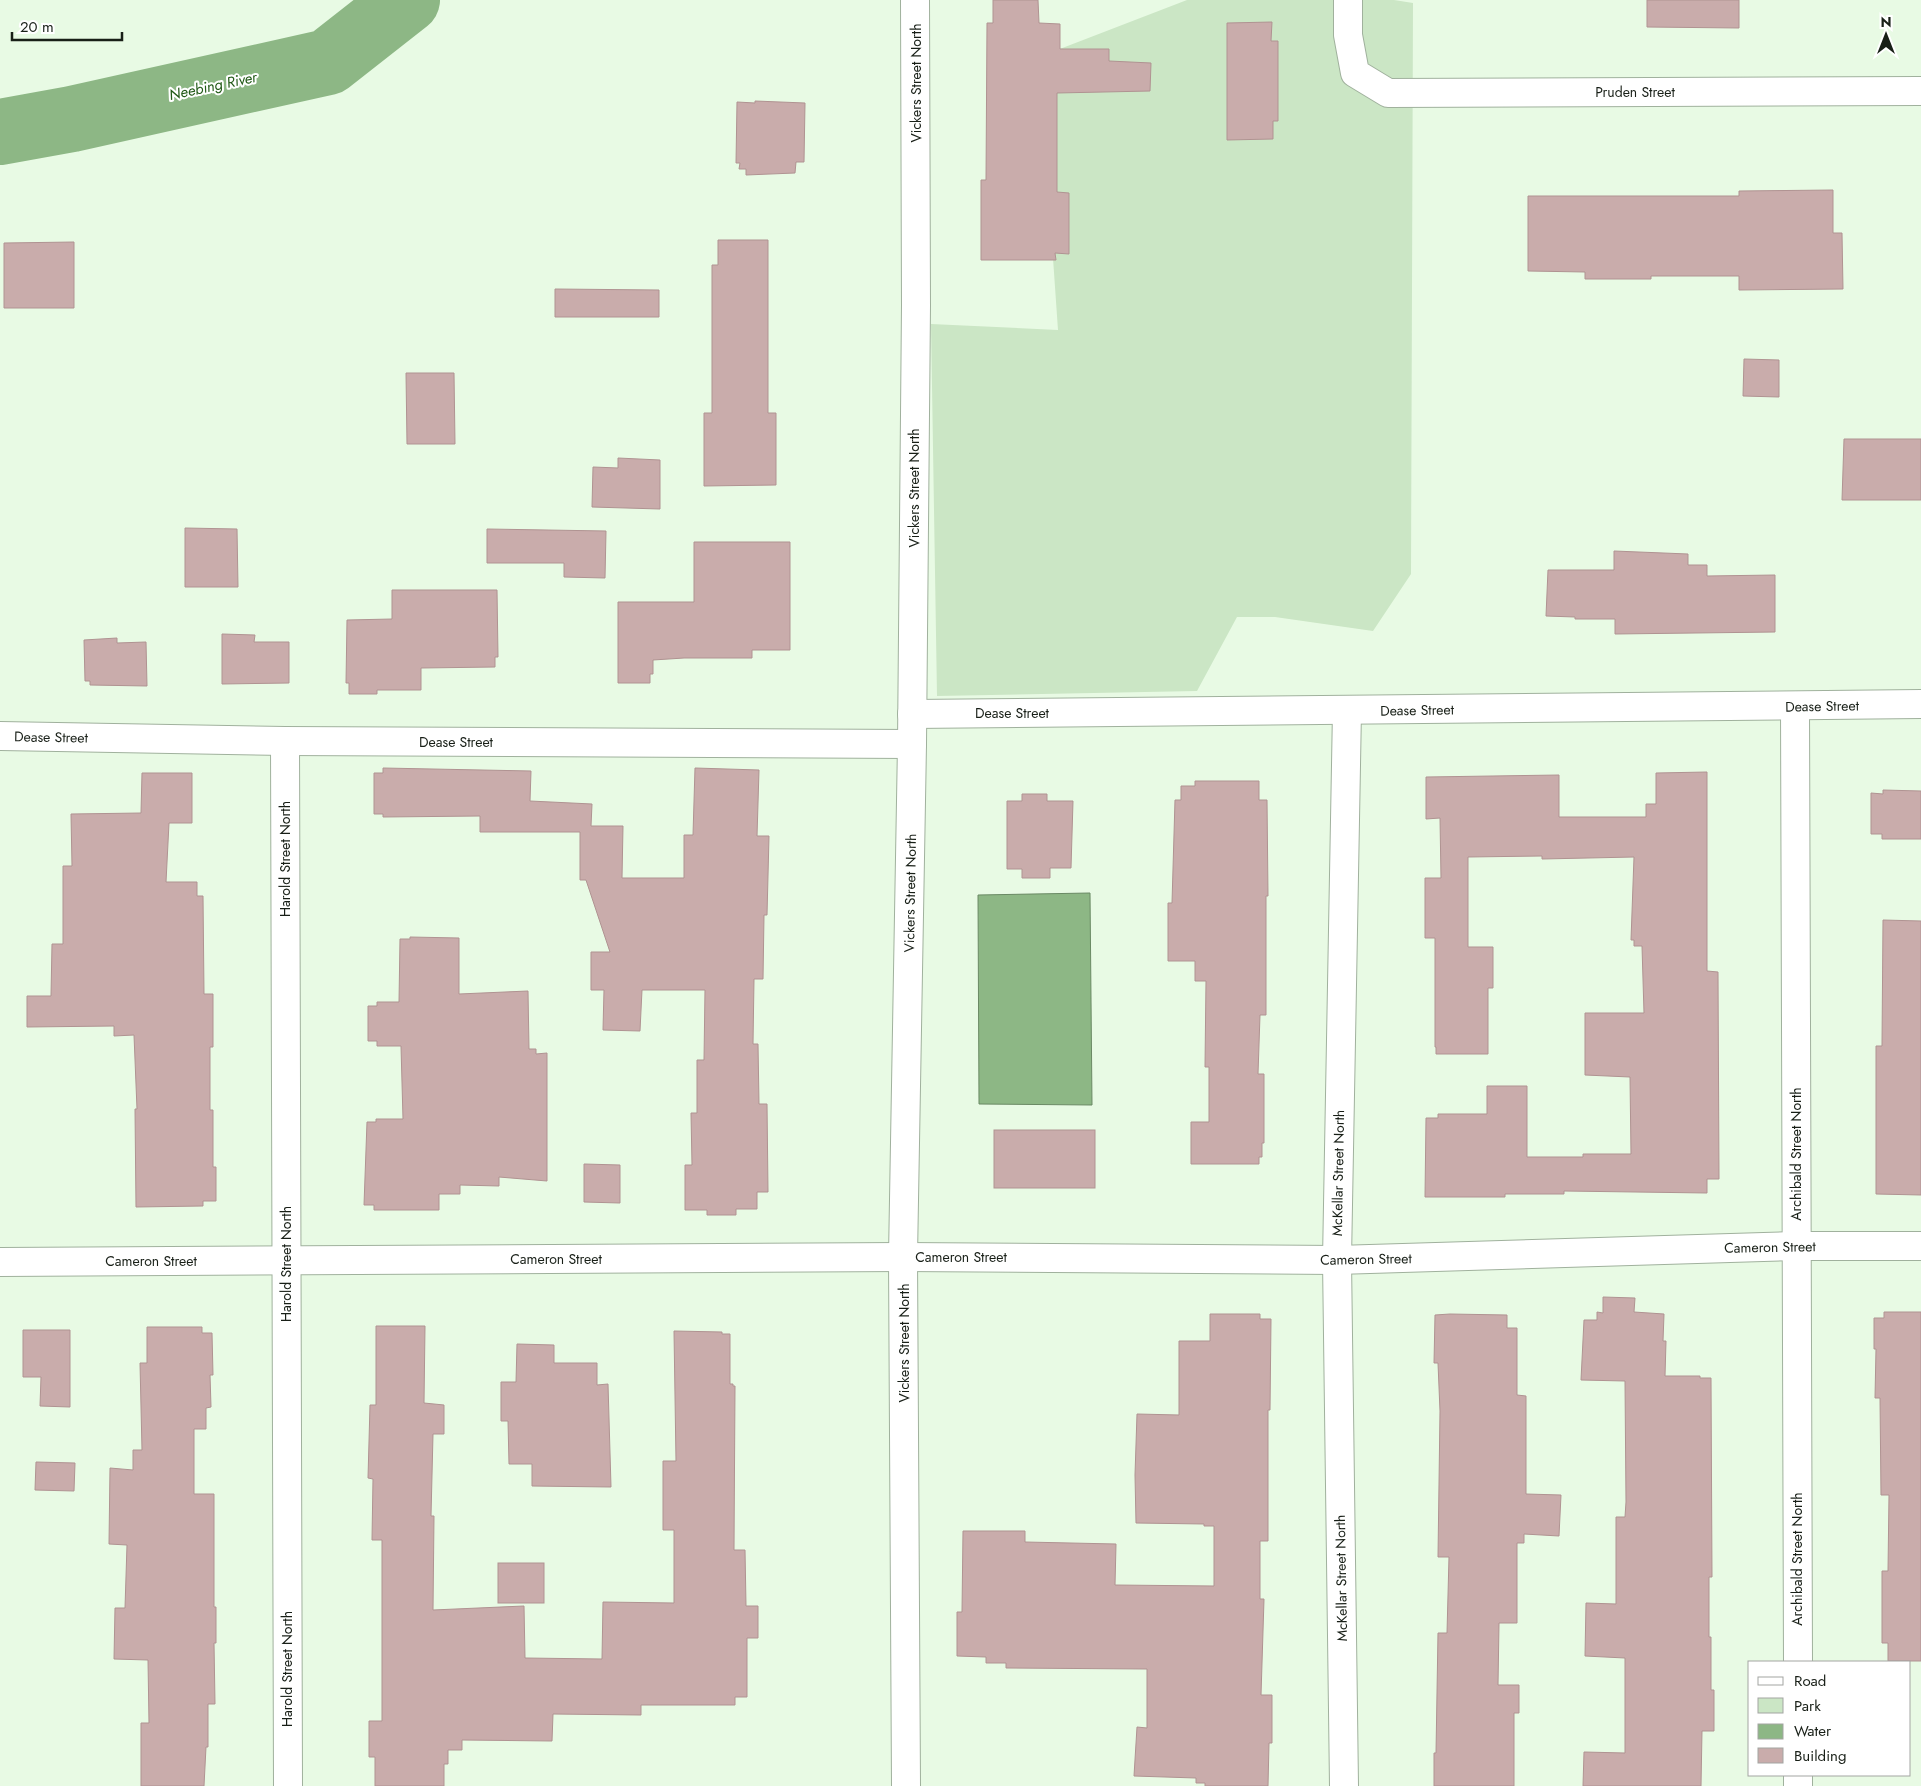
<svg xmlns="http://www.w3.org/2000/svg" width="1921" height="1786" font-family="Jost,sans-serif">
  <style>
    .green { fill: #cbe6c5 }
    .water { fill: #8db785; stroke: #6a8964 }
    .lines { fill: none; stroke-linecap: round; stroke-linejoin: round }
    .river { stroke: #8db785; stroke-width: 66 }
    .building { fill: #c9acab; stroke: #b09392 }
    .street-casing { stroke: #a0b19d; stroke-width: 30 }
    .secondary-casing { stroke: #a0b19d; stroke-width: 30 }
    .street { stroke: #fff; stroke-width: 28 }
    .secondary { stroke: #fff; stroke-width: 28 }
    .labels { text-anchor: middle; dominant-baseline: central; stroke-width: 4; stroke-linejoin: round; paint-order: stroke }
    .street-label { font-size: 14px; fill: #181f17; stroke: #fff }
    .water-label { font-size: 15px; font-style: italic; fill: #225a17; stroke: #fff }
  </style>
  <rect width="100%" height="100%" fill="#e8fae4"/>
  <path class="green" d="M1187,0H1394L1413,3L1411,574L1373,631L1275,617H1237L1197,691L937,696L931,324L1058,330L1039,57Z"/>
  <path class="water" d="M1090,893L1092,1105L979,1104L978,895Z"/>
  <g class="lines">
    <path class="river" d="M0,132L72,119L328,62L407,0"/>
  </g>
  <g class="building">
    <path d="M993,0H1038L1039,23L1060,24V49H1109V61L1151,63L1150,91L1057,93V192L1069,193V254L1055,253L1056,260H981V180H986L987,23H993Z"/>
    <path d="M1647,0H1739V28L1647,27Z"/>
    <path d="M1272,22L1271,41H1278V121H1273V139L1227,140V23Z"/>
    <path d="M755,101L805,103L804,162H796L795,173L746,175V169H739L740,163H736L737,102L755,103Z"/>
    <path d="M1833,190V233H1842L1843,289L1739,290V276H1651V279H1585V272L1528,271V196H1739V191Z"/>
    <path d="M718,240H768V413H776V485L704,486V413H712V265H718Z"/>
    <path d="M74,242V308H4V243Z"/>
    <path d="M555,289L659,290V317H555Z"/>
    <path d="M1744,359L1779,360V397L1743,396Z"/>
    <path d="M406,373H454L455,444H407Z"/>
    <path d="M1844,439H1921V500H1842Z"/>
    <path d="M618,458L660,460V509L592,507L593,467L618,468Z"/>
    <path d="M185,528L237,529L238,587H185Z"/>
    <path d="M487,529L606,531L605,578L564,577V563H487Z"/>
    <path d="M694,542H790V650H752V658H684L653,660V674H650V683H618V602H694Z"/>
    <path d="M1614,551L1688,554V565H1707V576L1775,575V632L1615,634V619H1575V617L1546,616L1548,570H1614Z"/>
    <path d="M392,590H497L498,657H495V667L421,668V690H377V694H349V683H346L347,620L392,619Z"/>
    <path d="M222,634L255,635L254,642H289V683L222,684Z"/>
    <path d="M117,638V643L146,642L147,686L90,685V681H85L84,640Z"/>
    <path d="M383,768L531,771L530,801L592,804L591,826H623L622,878H684V835H693L695,768L759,770L757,836H769L767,915H764L763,979H754L753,1044H758L759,1104H767L768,1192H757V1209H736V1215H707V1210H685V1165H692L691,1113H697V1060H704L705,990H642L640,1031L603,1030L604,990H591V952H610L586,880H580V832H480V816L383,817V814H374V773H383Z"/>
    <path d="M1707,772V971L1718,972L1719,1179H1707V1193L1564,1191V1194H1505V1197H1425L1426,1118H1438V1114H1487V1086H1527V1157H1583V1154H1631L1630,1077L1585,1075V1013H1644L1642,946H1634V940H1631L1634,857L1542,859V856L1468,857V947H1493V988H1488V1054H1436V1047H1435V938H1425V878H1441L1440,818L1426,819V777L1559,775V817H1646V804H1656V773Z"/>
    <path d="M142,773H192V823H169L166,882H197V896H203L204,994H213V1047H210V1110H213V1167H216V1201H203V1206L136,1207L135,1109H137L134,1035L114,1036V1026L27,1027V996H51L52,944H63V866H72L71,814L141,813Z"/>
    <path d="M1195,781H1259V800H1267L1268,896H1266V1015H1260L1258,1074H1264V1143H1262V1157H1259V1164H1191V1122H1209V1067H1205L1206,981H1195V961H1168V903H1172L1175,800H1181V786H1195Z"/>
    <path d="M1883,790L1921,791V839H1882V834H1871V793L1883,794Z"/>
    <path d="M1022,794H1047V801H1073L1071,868H1050V878H1022V869H1007V801H1022Z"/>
    <path d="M1883,920L1921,921V1195L1876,1194V1046H1882Z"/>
    <path d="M410,937L459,938V994L528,991L529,1049H536V1054L547,1053V1181L499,1177V1186L460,1185V1194H439V1210H374V1205H364L367,1122H376V1119H403L401,1046H377V1041H368V1006H377V1002H399L400,939H410Z"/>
    <rect x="994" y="1130" width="101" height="58"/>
    <path d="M584,1164L620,1165V1203L584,1202Z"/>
    <path d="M1603,1297L1635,1298L1634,1312L1664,1314L1663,1341H1666L1665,1376H1700V1378H1711L1712,1577H1709V1637H1711V1690H1714V1731H1702L1701,1786H1583L1584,1752L1625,1753V1658L1585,1656L1586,1603L1616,1604V1517H1625L1626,1502L1625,1381L1581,1380L1584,1320H1597V1312L1603,1313Z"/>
    <path d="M1884,1312H1921V1661H1888V1643H1882V1571H1888L1889,1495H1881L1880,1398H1875L1876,1349H1874V1318H1884Z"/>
    <path d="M1210,1314H1260V1319H1271L1270,1410H1268V1541H1260V1599H1264L1261,1695H1272V1743H1269L1268,1786H1205V1783H1196V1778L1134,1776L1137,1727L1147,1728V1669L1006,1668V1663H986V1657L957,1656V1612H962L963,1531H1025V1542L1116,1544L1115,1585L1214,1586V1526H1204V1524L1136,1523L1135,1475L1137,1414L1179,1415V1341H1210Z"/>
    <path d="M1450,1314L1507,1315V1328H1517V1395L1526,1396V1494L1561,1495L1559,1536L1524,1534V1543H1517V1623H1499L1498,1685H1519V1713H1514V1786H1434V1753H1436L1438,1633H1447L1449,1557H1438L1440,1411L1438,1363H1434L1435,1315Z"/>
    <path d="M376,1326H425L424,1403L444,1405V1434H433L431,1516H434L433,1610L524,1606L525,1658L602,1659L603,1602L674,1603V1530H663V1461H676L674,1331L722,1332V1334H730V1384H733V1386H735L734,1550H745L746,1606H758V1638H747V1697H735V1705H641V1715L553,1714L552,1741L462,1740V1750H448V1764H444V1786H375V1757H369V1721H382V1540H372L373,1479L368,1478L370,1405H376Z"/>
    <path d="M147,1327H202V1333H212L213,1375H210L211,1407L206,1408V1429H194V1494H214V1607H216V1643H214L215,1704H208V1747H206L204,1786H141V1723H149L148,1660L114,1659L115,1608H125L127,1545L109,1544L110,1468L133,1470V1450H142L140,1363H147Z"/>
    <path d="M23,1330H70V1407L40,1406L41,1377H23Z"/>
    <path d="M517,1344L554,1345V1363H597V1385L608,1384L611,1487L532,1486V1464H509L508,1421H501V1382H516Z"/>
    <path d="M36,1462L75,1463L74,1491L35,1490Z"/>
    <rect x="498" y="1563" width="46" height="40"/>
  </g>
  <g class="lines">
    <g class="street-casing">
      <g id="street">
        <path d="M1348,0V35L1355,73L1388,93L1921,91"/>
        <path d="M1795,706L1798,1662"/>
        <path d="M912,714L1921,704"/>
        <path d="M0,736L285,741L912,744"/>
        <path d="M285,741L288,1786"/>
        <path d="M903,1257L912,744L916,305L915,0"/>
        <path d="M1798,1775V1786"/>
        <path d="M1344,1786L1337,1260L1347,710"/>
      </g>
    </g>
    <g class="secondary-casing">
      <g id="secondary">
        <path d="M903,1257L906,1786"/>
        <path d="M0,1262L903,1257L1337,1260L1796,1246H1921"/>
      </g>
    </g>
    <use href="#street" class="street"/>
    <use href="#secondary" class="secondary"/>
  </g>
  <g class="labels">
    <g class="street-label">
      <text transform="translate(916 83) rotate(-90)">Vickers Street North</text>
      <text x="1635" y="92">Pruden Street</text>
      <text transform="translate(914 488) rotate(-90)">Vickers Street North</text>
      <text transform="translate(1822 706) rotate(-1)">Dease Street</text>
      <text transform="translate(1417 710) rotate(-1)">Dease Street</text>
      <text x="1012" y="713">Dease Street</text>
      <text transform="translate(51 737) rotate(1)">Dease Street</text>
      <text x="456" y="742">Dease Street</text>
      <text transform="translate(285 859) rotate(-90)">Harold Street North</text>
      <text transform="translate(910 893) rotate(-89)">Vickers Street North</text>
      <text transform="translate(1796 1154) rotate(-90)">Archibald Street North</text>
      <text transform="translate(1338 1173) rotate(-89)">McKellar Street North</text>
      <text transform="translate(1770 1247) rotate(-1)">Cameron Street</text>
      <text x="961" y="1257">Cameron Street</text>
      <text x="556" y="1259">Cameron Street</text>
      <text transform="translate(1366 1259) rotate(-1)">Cameron Street</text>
      <text x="151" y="1261">Cameron Street</text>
      <text transform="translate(286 1264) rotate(-90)">Harold Street North</text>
      <text transform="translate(904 1343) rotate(-90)">Vickers Street North</text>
      <text transform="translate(1797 1559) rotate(-90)">Archibald Street North</text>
      <text transform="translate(1341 1578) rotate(-91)">McKellar Street North</text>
      <text transform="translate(287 1669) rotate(-90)">Harold Street North</text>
    </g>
    <g class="water-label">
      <text transform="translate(213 86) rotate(-12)">Neebing River</text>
    </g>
  </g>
  <rect x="1748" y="1661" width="162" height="115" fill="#ffffff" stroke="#a3a5a2"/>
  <rect x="1758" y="1677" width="25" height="8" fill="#ffffff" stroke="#a3a5a2"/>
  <text x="1794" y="1686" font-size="15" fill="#181f17">Road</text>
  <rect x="1758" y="1698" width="25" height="15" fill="#cbe6c5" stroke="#a3a5a2"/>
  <text x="1794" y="1711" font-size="15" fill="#181f17">Park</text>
  <rect x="1758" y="1724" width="25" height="15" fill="#8db785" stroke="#a3a5a2"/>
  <text x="1794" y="1736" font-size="15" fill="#181f17">Water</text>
  <rect x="1758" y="1748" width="25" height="15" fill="#c9acab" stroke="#a3a5a2"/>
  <text x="1794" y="1761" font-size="15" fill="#181f17">Building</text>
  <g transform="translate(1886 35)" stroke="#ffffff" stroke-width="4" paint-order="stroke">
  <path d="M0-4L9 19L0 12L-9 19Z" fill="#181f17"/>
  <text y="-8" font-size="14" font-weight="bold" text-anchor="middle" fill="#181f17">N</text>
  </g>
  <path d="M12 32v8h110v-8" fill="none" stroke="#181f17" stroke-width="2.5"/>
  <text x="20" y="32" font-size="15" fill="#181f17" stroke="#ffffff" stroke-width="4" paint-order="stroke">20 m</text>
</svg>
